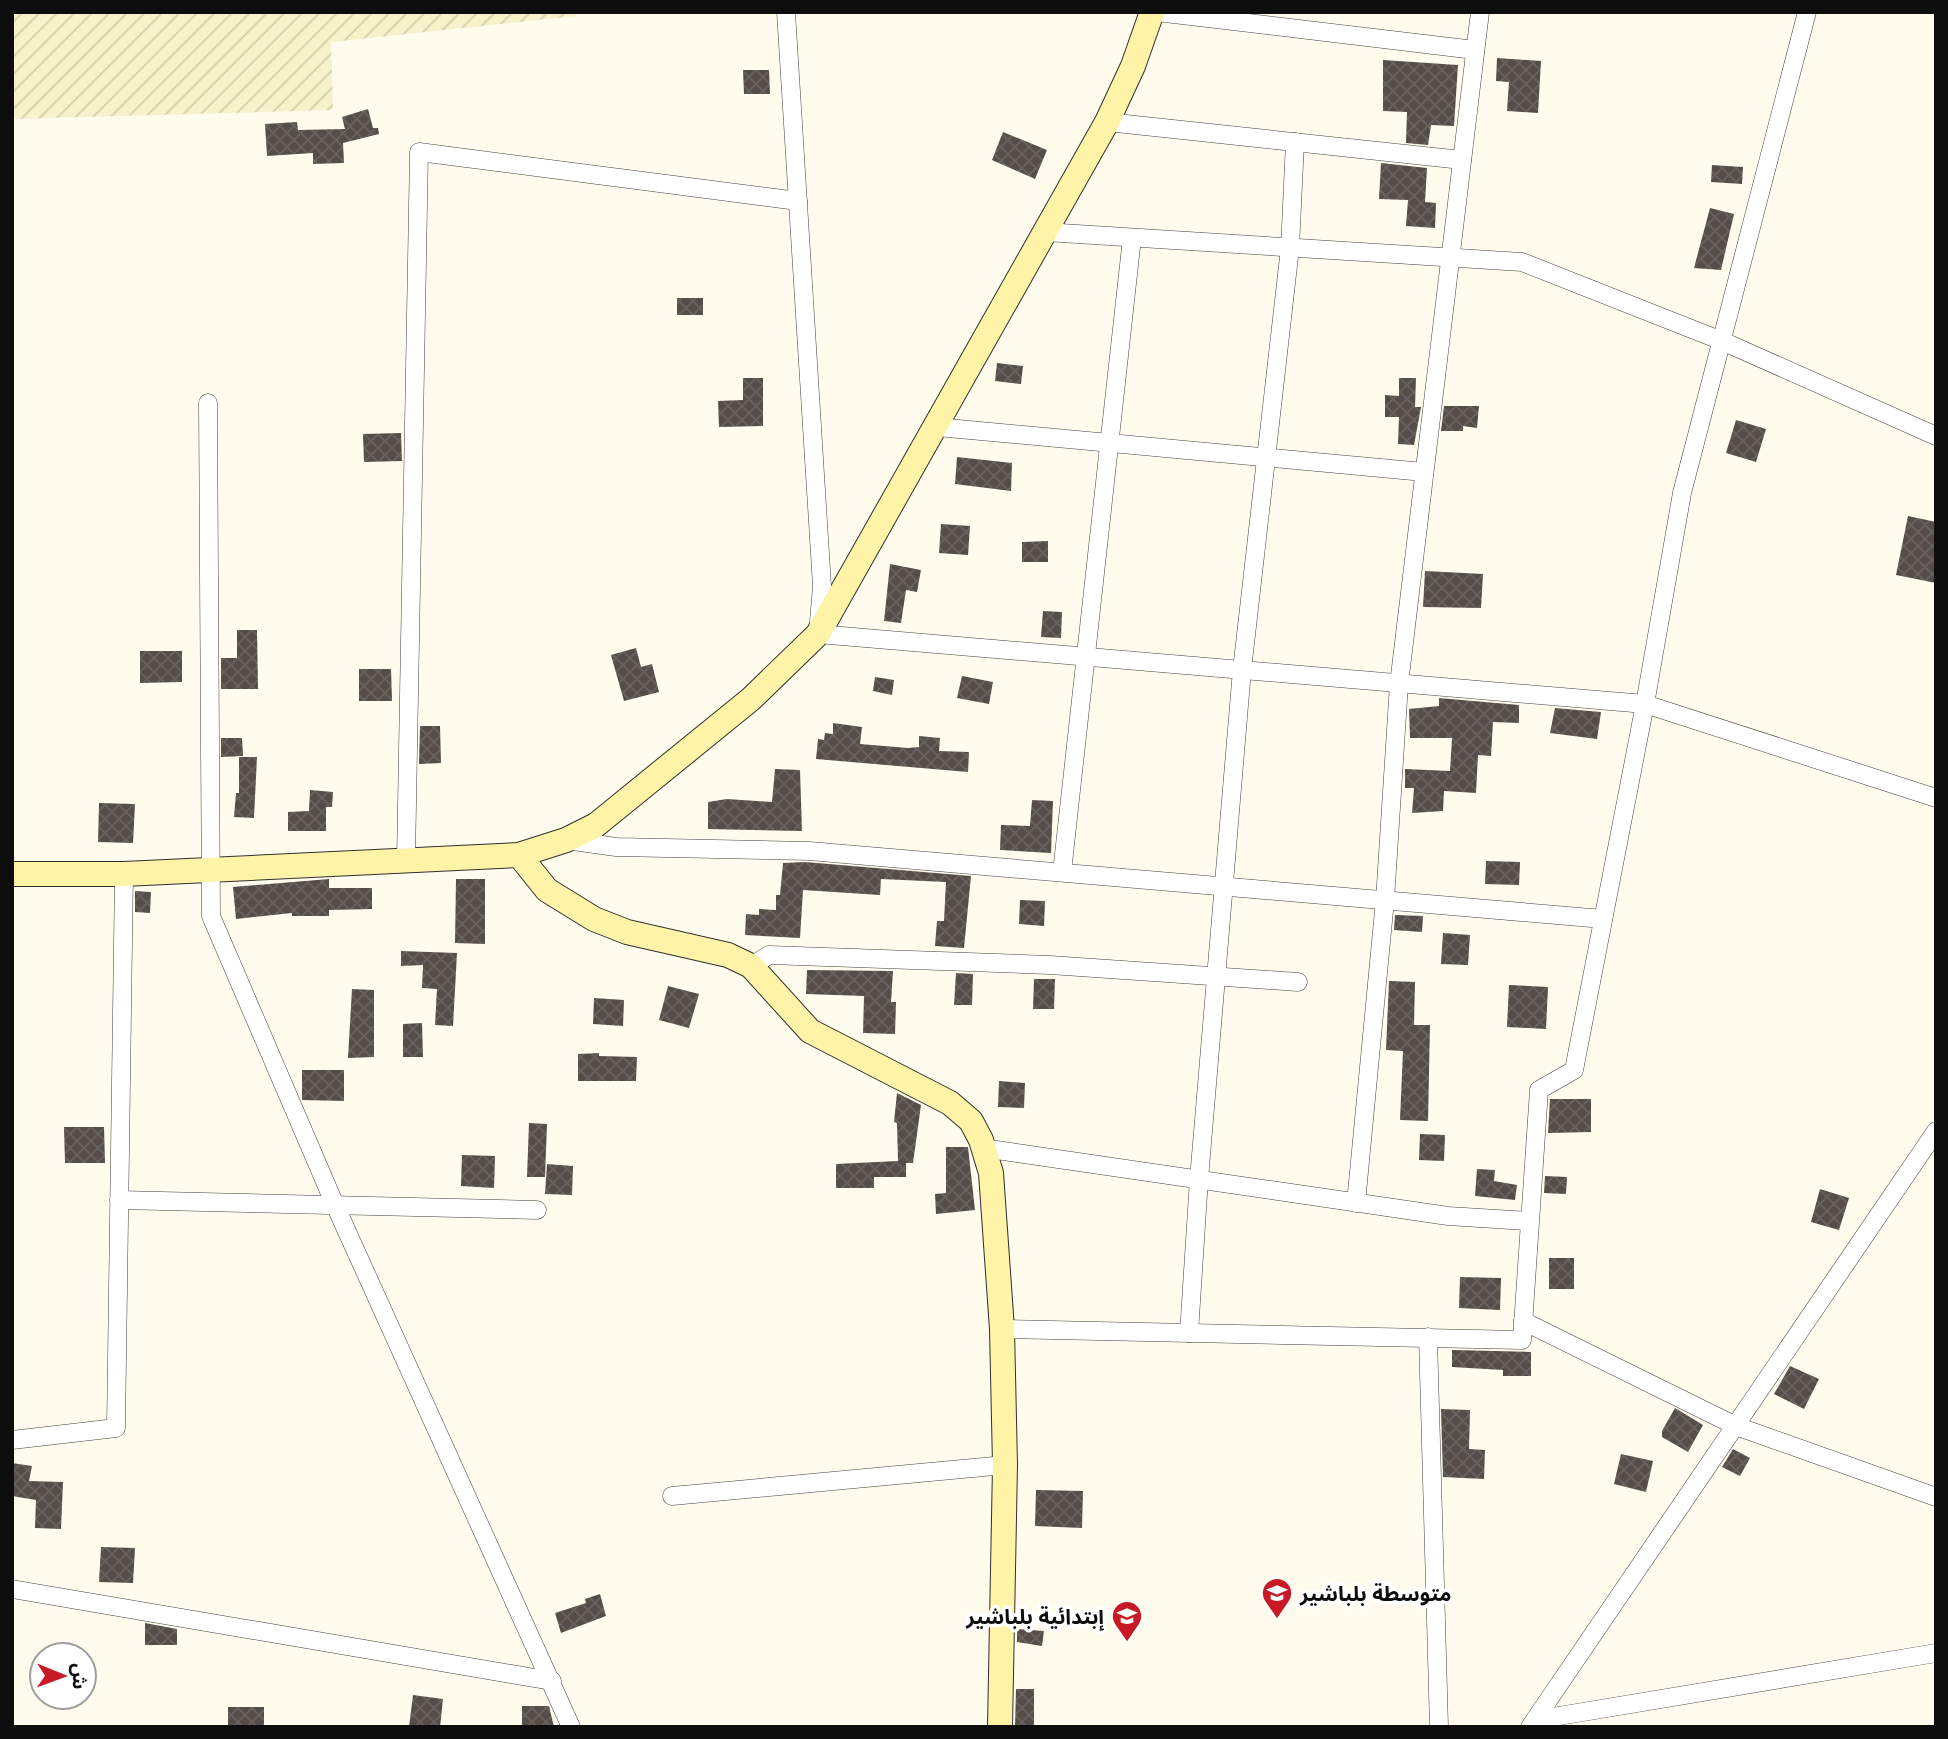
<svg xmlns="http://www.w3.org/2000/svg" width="1948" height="1739" font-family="Lora,'Noto Sans Arabic',serif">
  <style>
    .farmland { fill: url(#farmland-furrows) }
    .building { fill: url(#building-cross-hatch) }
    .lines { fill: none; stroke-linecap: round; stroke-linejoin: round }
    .street-casing { stroke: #404040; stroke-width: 19 }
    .secondary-casing { stroke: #2f2f2f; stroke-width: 26 }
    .street { stroke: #fff; stroke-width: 18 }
    .secondary { stroke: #fff3a8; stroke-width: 24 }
    .labels { text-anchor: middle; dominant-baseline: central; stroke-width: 7; stroke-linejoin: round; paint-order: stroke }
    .poi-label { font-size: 21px; font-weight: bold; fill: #0d0d0d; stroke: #fff; text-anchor: start }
  </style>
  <defs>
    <pattern id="farmland-furrows" width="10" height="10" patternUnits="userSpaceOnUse" patternTransform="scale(1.75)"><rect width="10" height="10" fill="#f7f2ca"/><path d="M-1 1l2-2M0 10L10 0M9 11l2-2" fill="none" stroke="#d3ceac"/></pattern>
    <pattern id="building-cross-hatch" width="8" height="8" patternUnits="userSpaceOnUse" patternTransform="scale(1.75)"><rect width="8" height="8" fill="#564d48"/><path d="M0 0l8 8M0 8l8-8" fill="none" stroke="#69625e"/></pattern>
  </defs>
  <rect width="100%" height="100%" fill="#fffbed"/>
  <path class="farmland" d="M12,12H575L576,16L331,42L333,110L12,119Z"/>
  <g class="building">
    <path d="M1497,58L1541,61L1538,113L1507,111L1509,82L1496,81Z"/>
    <path d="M1383,60L1458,65L1454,126L1431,125L1428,145L1406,143L1407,112L1383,111Z"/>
    <path d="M743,70H769L770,94H744Z"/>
    <path d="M368,109L373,128H378L379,134L343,143L344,163L313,164V153L267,156L265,124L297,122L298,130L345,129L342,117Z"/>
    <path d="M1003,132L1047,150L1035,179L992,160Z"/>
    <path d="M1381,163L1427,168L1425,202L1436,203L1435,228L1406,226L1408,200L1379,199Z"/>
    <path d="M1712,165L1743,167L1742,184L1711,182Z"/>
    <path d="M1710,208L1734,214L1721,270L1694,268Z"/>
    <rect x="677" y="298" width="26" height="17"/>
    <path d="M997,363L1023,366L1021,384L995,381Z"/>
    <path d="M743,378H763V426L719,427L718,401L743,400Z"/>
    <path d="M1399,378H1416L1415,407H1421L1414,445L1398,444L1399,417H1385V395L1399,396Z"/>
    <path d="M1444,406H1479L1477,428L1463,426V431H1441Z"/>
    <path d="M1736,420L1766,429L1756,462L1726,453Z"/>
    <path d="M401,433L402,461L364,462L363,434Z"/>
    <path d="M957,457L1012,463L1011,491L955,484Z"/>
    <path d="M1908,516L1936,522V583L1896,575Z"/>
    <path d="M941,524L970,526L968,555L939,553Z"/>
    <path d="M1048,541V562H1022V542Z"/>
    <path d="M890,564L921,570L917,592L906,590L901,623L884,621Z"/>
    <path d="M1425,571L1483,574L1481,608L1423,607Z"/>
    <path d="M1043,611L1062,612L1061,638L1041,637Z"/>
    <path d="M237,630H257L258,689H221V658H237Z"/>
    <path d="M636,648L641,667L652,664L659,692L624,701L611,655Z"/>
    <path d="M140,651H182V682L140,683Z"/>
    <path d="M359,669H391L392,701H359Z"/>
    <path d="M962,676L993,682L989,704L957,698Z"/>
    <path d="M875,677L894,680L892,695L873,691Z"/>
    <path d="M1439,698L1519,705V723L1493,722L1491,756L1478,755L1476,793L1444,791L1443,811L1412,813L1414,788H1405V769L1450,771L1452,738H1410L1409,709L1439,706Z"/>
    <path d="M1555,708L1601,712L1597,739L1550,733Z"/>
    <path d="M833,723L862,727L860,744L908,748L919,747V736L940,738L939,751L969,752L968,772L816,759L818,739L824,740L825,733L833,734Z"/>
    <path d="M420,726H440L441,763L419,764Z"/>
    <path d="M221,738H242L243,756L221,757Z"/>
    <path d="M239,757H257L254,818L234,817L236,793H239Z"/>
    <path d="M775,769L800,770L802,831L708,829V802L727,799L772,802Z"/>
    <path d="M310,790L333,792L332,807H326V831H288V812L309,811Z"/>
    <path d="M1032,800L1053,801L1051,853L1000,850L1001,825L1030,826Z"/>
    <path d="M99,803L135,804L133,843L98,842Z"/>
    <path d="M1486,861L1520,862L1519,885L1485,884Z"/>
    <path d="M805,862L971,876L964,948L935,946L937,921H944L946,882L881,879L880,895L803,890L800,938L745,935L746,914L759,915V909L776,910V895H780L783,863Z"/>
    <path d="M329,879V888H372V909L329,910V916H292V913L236,919L233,887Z"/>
    <path d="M456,879H485V944L455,943Z"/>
    <path d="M135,891L151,892L150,913L135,912Z"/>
    <path d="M1020,900L1045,901L1044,926L1019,924Z"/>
    <path d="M1395,915L1423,916L1422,932L1394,930Z"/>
    <path d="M1443,933L1470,935L1468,965L1441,964Z"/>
    <path d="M401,951L457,953L453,1026L435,1025L437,989L422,988L423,965L401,966Z"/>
    <path d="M807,970L893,971L891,1002H896L895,1034L863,1033L864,996L806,994Z"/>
    <path d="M956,973L973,974L972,1005H954Z"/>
    <path d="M1034,979H1055L1054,1009H1033Z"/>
    <path d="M1389,981L1415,982L1414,1025H1430L1428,1121L1400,1120L1403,1051L1386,1050Z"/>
    <path d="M1509,985L1548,987L1546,1029L1507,1027Z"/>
    <path d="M668,986L699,994L689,1028L659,1020Z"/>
    <path d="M352,989L374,990V1057L348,1058Z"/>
    <path d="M594,998L624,1000L623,1026L593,1024Z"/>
    <path d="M422,1023L423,1057H403V1024Z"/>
    <path d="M599,1053V1056L637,1057L636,1081H578V1054Z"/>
    <path d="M302,1070H344V1101L302,1100Z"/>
    <path d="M999,1081L1025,1083L1024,1108L998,1107Z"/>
    <path d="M897,1093L921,1105L913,1163H906V1177H874V1188H836V1164L898,1161L897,1123L894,1122Z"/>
    <path d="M1550,1099H1591V1132L1548,1133Z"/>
    <path d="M529,1123L547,1124L545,1177H527Z"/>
    <path d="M64,1127H104L105,1163H65Z"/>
    <path d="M1420,1134L1445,1135L1444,1161L1419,1160Z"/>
    <path d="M946,1147H968L975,1210L936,1214L935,1194L946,1193Z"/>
    <path d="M462,1155L495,1156L494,1188L461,1186Z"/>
    <path d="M547,1164L573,1166L572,1195L545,1194Z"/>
    <path d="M1477,1169L1495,1170L1494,1181L1517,1185L1515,1200L1475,1196Z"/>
    <path d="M1545,1176L1567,1177L1566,1194L1544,1193Z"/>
    <path d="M1820,1189L1849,1198L1839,1230L1811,1222Z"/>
    <rect x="1549" y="1258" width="25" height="31"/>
    <path d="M1460,1277L1501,1278L1500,1310L1459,1308Z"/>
    <path d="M1452,1350L1531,1352V1376H1503V1370L1452,1367Z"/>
    <path d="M1790,1366L1819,1379L1804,1409L1774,1394Z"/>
    <path d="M1675,1408L1703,1425L1688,1452L1662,1437V1431Z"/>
    <path d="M1441,1409L1470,1410L1469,1449L1485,1450L1484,1479L1443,1477Z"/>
    <path d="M1733,1449L1750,1458L1740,1476L1722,1467Z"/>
    <path d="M1621,1454L1653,1461L1646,1492L1614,1484Z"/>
    <path d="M12,1463L32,1466L29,1481L63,1482L61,1529L35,1528L36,1500L12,1496Z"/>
    <path d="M1036,1490L1083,1491L1082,1528L1035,1526Z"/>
    <path d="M101,1547L135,1548L133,1583L99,1582Z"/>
    <path d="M600,1594L606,1616L561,1633L555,1613L586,1603L585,1599Z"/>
    <path d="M145,1623L177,1629V1645H145Z"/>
    <path d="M1017,1629L1044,1631L1042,1646L1017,1642Z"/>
    <path d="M1016,1689H1034V1727H1015Z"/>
    <path d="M413,1695L443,1699L440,1727H409Z"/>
    <path d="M522,1706H549L554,1727H522Z"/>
    <rect x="228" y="1707" width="36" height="20"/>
  </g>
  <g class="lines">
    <g class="street-casing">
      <g id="street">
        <path d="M786,12L822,586L818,634L1645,704L1936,798"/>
        <path d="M1157,12L1475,50"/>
        <path d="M1107,122L1462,160"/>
        <path d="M1045,232L1522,262L1722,341L1936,436"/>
        <path d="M208,403L211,916L335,1205L571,1727"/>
        <path d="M937,427L1424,472"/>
        <path d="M566,840L616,847L809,851L1603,919"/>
        <path d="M406,859L419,152L798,201"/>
        <path d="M1062,872L1132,238"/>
        <path d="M751,966L769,955L1050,965L1298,982"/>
        <path d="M983,1148L1448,1216L1528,1221"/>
        <path d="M119,1200L537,1210"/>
        <path d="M1356,1203L1385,900L1399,684L1480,12"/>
        <path d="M1523,1321L1736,1426L1936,1497"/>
        <path d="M1002,1329L1522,1340L1539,1090L1574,1070L1645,704L1682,493L1807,12"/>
        <path d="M1189,1333L1199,1179L1242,670L1290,248L1295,142"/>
        <path d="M1428,1337L1439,1727"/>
        <path d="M12,1440L116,1428L124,874"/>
        <path d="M672,1496L1005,1465"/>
        <path d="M12,1589L552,1681"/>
        <path d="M1535,1720L1936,1653"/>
        <path d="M1530,1727L1936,1131"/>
      </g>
    </g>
    <g class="secondary-casing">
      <g id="secondary">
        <path d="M519,855L547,890L594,919L627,932L728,955L751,966L810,1031L950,1103L971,1121L981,1140L991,1173L1002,1329L1005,1465L1000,1727"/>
        <path d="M12,874H124L519,855L566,840L596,825L751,699L818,634L1107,122L1133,66L1152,12"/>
      </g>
    </g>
    <use href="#street" class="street"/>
    <use href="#secondary" class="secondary"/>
  </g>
  <defs>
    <g id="school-pin" transform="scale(1.575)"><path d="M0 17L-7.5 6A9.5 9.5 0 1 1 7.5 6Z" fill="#c81a26" stroke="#fff"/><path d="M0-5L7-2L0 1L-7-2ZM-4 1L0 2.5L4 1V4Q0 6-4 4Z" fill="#fff"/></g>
  </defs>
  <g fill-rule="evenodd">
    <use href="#school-pin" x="1277" y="1593"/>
    <use href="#school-pin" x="1127" y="1616"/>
  </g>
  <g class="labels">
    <g class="poi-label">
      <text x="1300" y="1593">متوسطة بلباشير</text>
      <text x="1104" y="1616" text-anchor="end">إبتدائية بلباشير</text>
    </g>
  </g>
  <rect width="1948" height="1739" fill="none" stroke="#0d0d0d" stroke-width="28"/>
  <g transform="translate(63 1676) rotate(91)"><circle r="33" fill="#ffffff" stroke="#9e9e9e" stroke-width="2"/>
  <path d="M0-5L12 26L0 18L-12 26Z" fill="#c81a26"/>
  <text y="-10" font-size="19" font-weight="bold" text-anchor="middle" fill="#0d0d0d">ش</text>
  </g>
</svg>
